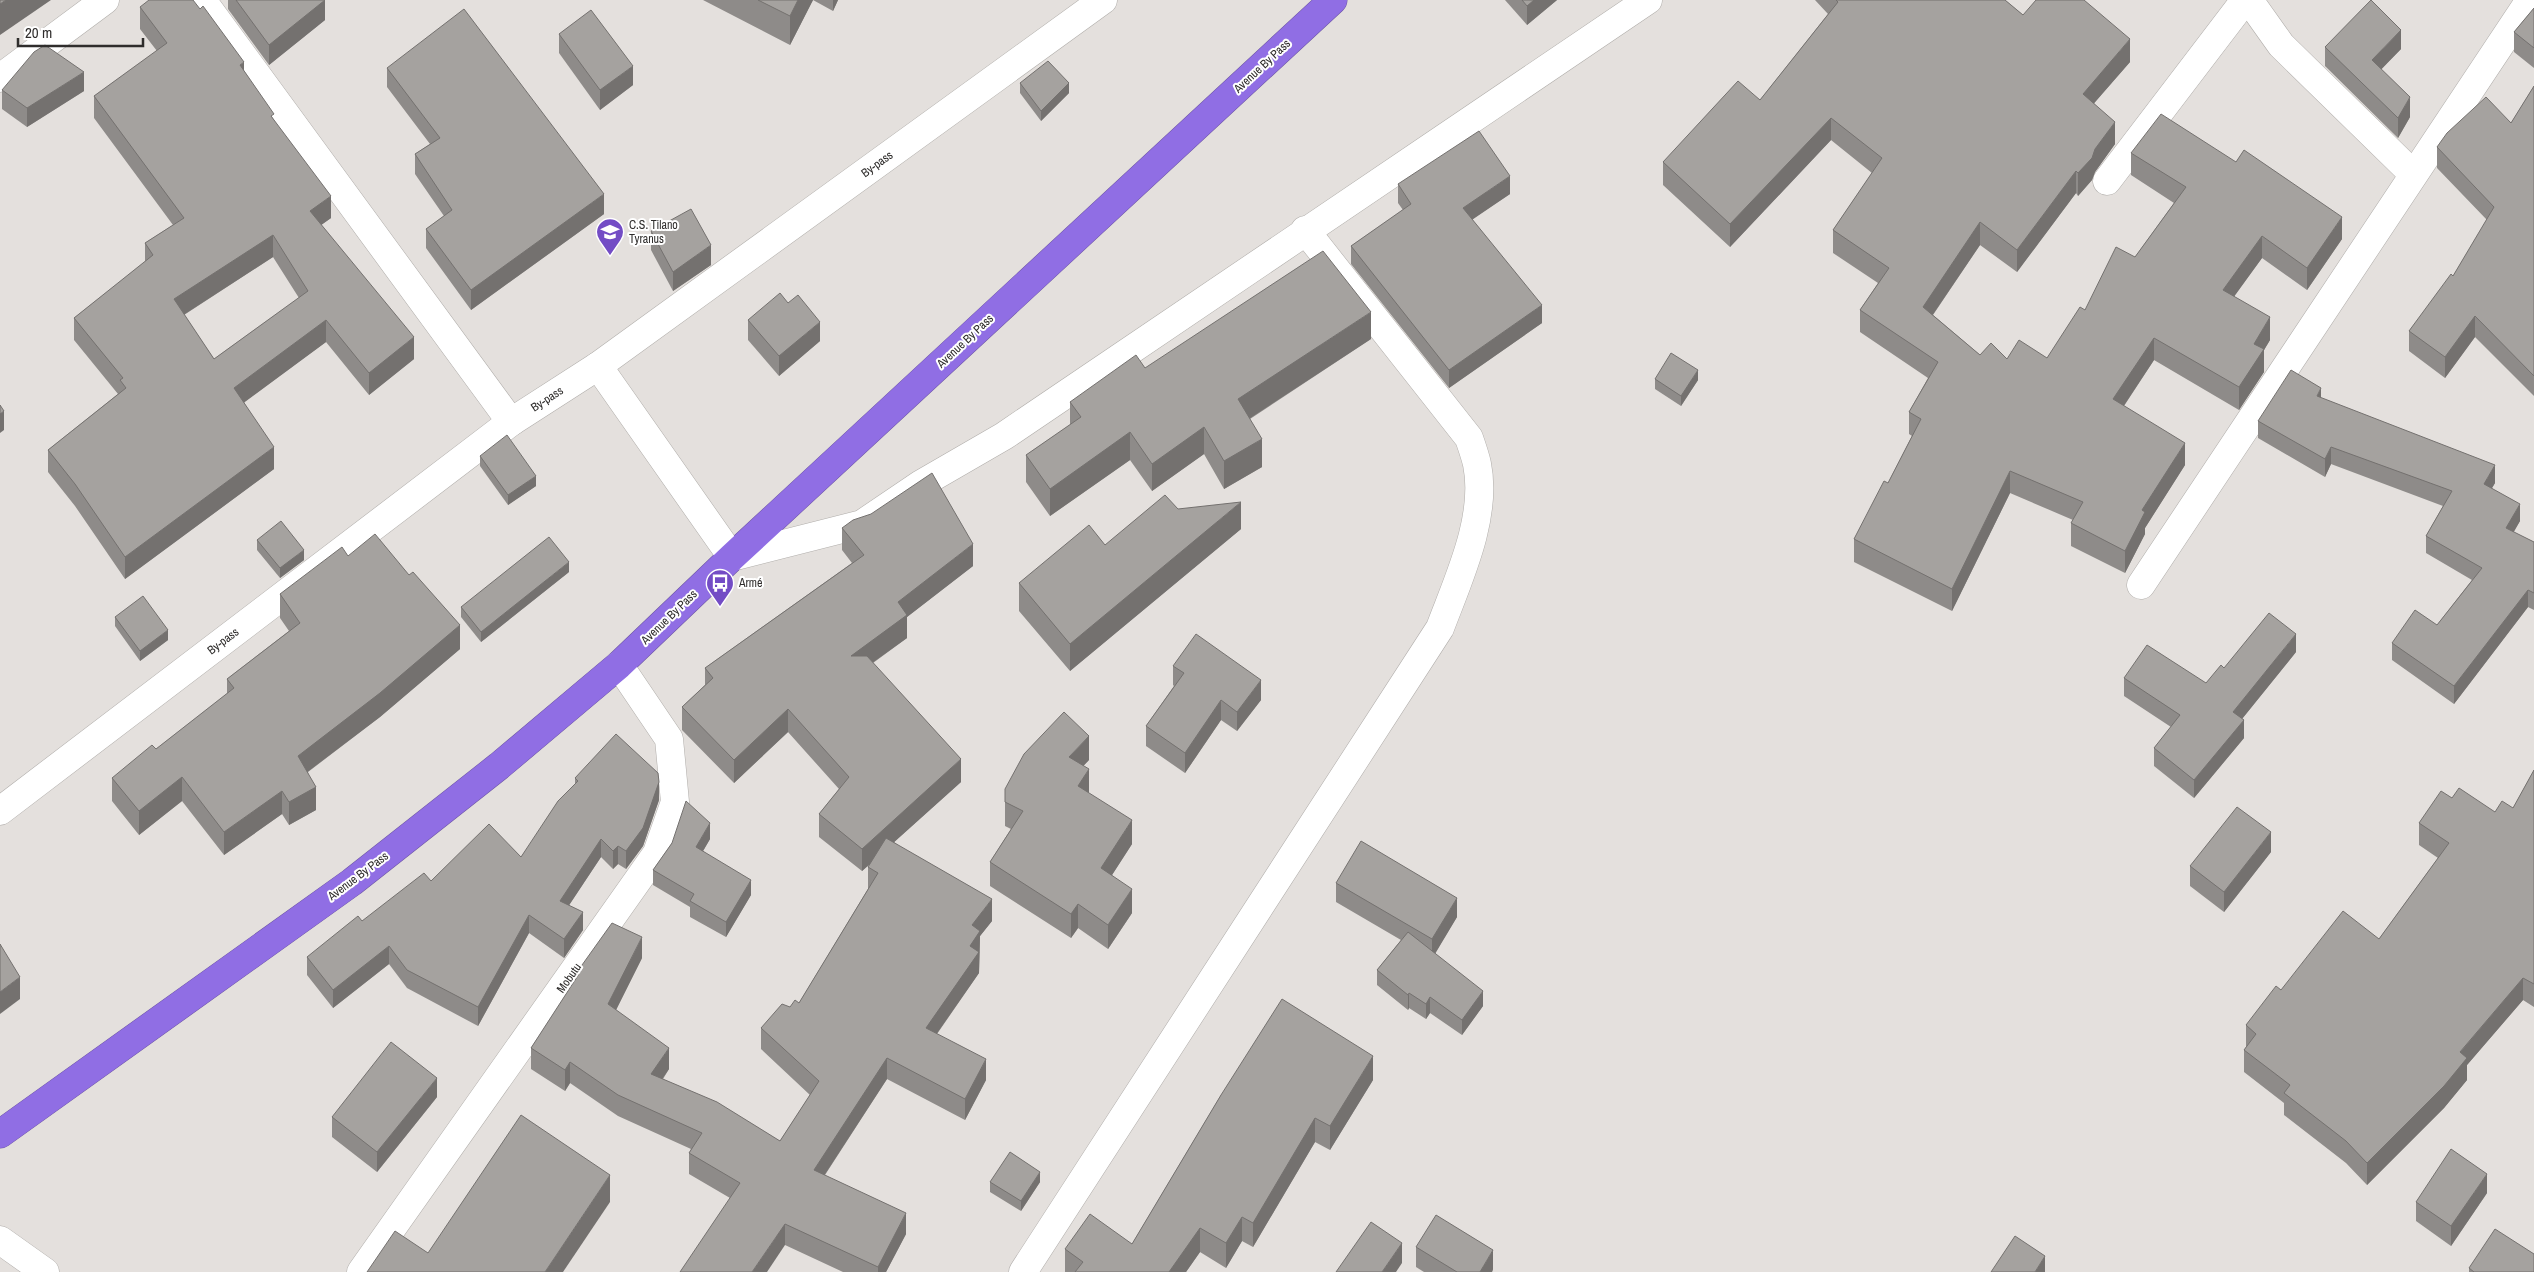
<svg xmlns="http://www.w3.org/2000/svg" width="2534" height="1272" font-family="'Archivo Narrow',sans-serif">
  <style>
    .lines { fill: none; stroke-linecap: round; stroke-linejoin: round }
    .street-casing { stroke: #b0adaa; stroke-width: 29 }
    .highway-casing { stroke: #6e57a4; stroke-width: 29 }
    .street { stroke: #fff; stroke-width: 28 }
    .highway { stroke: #906ee4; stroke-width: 28 }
    .wall { fill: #8e8b89; fill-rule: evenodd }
    .shaded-wall { fill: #74716f }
    .building { fill: #a5a29f; stroke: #74716f; fill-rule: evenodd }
    .labels { text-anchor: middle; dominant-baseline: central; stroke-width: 4; stroke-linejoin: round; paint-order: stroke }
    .street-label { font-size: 12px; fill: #2f2d2c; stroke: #fff }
    .poi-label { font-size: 12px; fill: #2f2d2c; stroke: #fff; text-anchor: start }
  </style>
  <rect width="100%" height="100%" fill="#e4e0dd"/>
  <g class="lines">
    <g class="street-casing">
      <g id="street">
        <path d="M202,0L511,422"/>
        <path d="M2249,0L2281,45L2413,174"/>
        <path d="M0,78L105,0"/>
        <path d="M2107,181L2245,0"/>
        <path d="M598,366L732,557L862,524L921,484L1004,436L1648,0"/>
        <path d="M2141,585L2530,0"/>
        <path d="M0,811L511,422L598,366L1103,0"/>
        <path d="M0,1240L45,1272"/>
        <path d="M361,1272L657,853L675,802L669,739L619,665"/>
        <path d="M1023,1272L1440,628C1458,580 1488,517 1477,464C1475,455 1472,447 1469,438L1305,230"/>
      </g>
    </g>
    <g class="highway-casing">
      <path id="highway" d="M0,1134L352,882L499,766L619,665L732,557L1333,0"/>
    </g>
    <use href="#street" class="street"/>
    <use href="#highway" class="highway"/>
  </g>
  <g class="wall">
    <path d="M228,0H325V20L269,65L228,9Z"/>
    <path d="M703,0H838L833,11L813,0L790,45Z"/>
    <path d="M1505,0H1557L1527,25Z"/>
    <path d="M1815,0H2005L2023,15L2130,62L2094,103L2115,144L2095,172L2092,180L2078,196L2076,193L2017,272L1980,245L1933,315L1980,355L2007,359L2047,358L2085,310L2135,257L2174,203L2131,175V153L2342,239L2307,290L2262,258L2234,296L2270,340L2264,350V372L2239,410L2154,360L2124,406L2185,465L2145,528V534L2125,573L2071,546V523L2073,520L2010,493L1952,611L1854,562V539L1888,483L1912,436L1909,434V412L1928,378L1860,332V310L1878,283L1833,253V230L1872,173L1831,140L1730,247L1663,185V162L1760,100L1828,14Z"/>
    <path d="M140,7L244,71L274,120L331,218L321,225L414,359L369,395L326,342L244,402L274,469L125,579L75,506L48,472V450L118,394L74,340V318L145,262V243L173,225L94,118V96L157,51L140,29ZM273,257L299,298L214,359L184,315Z"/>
    <path d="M2534,8V68L2514,52V32Z"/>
    <path d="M559,34L633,85L600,110L559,53Z"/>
    <path d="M2325,47L2401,49L2381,69L2410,117L2398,138L2325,66Z"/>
    <path d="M387,68L604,214L471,310L426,248V229L444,216L415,174V154L430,144L387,87Z"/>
    <path d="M1020,83L1069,93L1041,121L1020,93Z"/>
    <path d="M2534,86V396L2475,337L2445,378L2409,351V331L2453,276L2487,220L2437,168V147L2511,123Z"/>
    <path d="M2,90L84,91L27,127L2,109Z"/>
    <path d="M1398,184L1510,194L1472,219L1542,323L1449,388L1351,264V246L1403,210L1398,203Z"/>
    <path d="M651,231L711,265L673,291L651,250Z"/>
    <path d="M748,320L820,341L779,376L748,340Z"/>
    <path d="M1371,339L1250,419L1262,467L1224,489L1204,454L1152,491L1130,460L1050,516L1026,482V455L1070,425V402L1145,368Z"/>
    <path d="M1655,379L1698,380L1681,406L1655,389Z"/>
    <path d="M2321,398L2495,483L2492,488L2520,521L2513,532L2534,542V610L2528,607L2454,704L2392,660V643L2437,625L2472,580L2426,553V536L2443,506L2331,464L2325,477L2258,438V421Z"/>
    <path d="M480,456L536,486L508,505L480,466Z"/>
    <path d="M1178,509L1241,529L1070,671L1019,611V583L1105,545Z"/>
    <path d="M842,528L973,566L907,617V638L873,663L961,782L894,842L992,921L980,936L979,973L937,1034L986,1080L965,1120L887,1079L825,1175L906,1234L886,1272H843L785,1245L730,1198L689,1174V1153L691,1149L618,1116L570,1083L565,1091L531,1069V1048L577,978V972L642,958L616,1010L669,1069L663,1079L780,1141L810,1095L761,1049V1028L790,1007L799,1003L868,889V867L869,865L862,871L819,837V814L839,789L788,732L734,783L682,730V707L705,685V668L852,563L842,550Z"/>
    <path d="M257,540L304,560L280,578L257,550Z"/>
    <path d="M348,556L460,649L380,717L308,772L316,810L289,825L282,814L224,855L182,801L139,835L112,801V778L156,749L227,694V679L289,631L280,618V594Z"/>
    <path d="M569,572L481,642L461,617V607Z"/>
    <path d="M115,617L168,640L140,661L115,626Z"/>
    <path d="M2296,652L2242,719L2244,738L2194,798L2154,766V748L2171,727L2124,696V678L2206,683L2224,668Z"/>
    <path d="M1173,666L1261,700L1237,731L1221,720L1185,773L1146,746V726L1174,686L1173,685Z"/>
    <path d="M1089,760L1083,766L1089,793L1132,844L1112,875L1132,913L1108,949L1078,928L1071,938L990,886V862L1011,829L1005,826V789Z"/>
    <path d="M2534,770V1007L2523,1000L2467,1065V1080L2444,1108L2367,1185L2346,1163L2284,1115V1103L2244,1072V1050L2246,1047V1025L2281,990L2379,939L2438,858L2419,845V823L2452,798L2495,812L2513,808Z"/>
    <path d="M575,778L659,800L643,846L626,869L618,864L613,869L601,857L569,905L583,930L564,958L529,933L478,1026L407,988L389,964L333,1008L307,975V957L362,921L431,881L521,857L575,785Z"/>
    <path d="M710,839L703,851L751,895L726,937L690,917V907L653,885V870L672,843Z"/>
    <path d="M2271,852L2224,912L2190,886V866Z"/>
    <path d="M1336,883L1457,917L1435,953L1483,1006L1462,1035L1430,1013L1426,1019L1409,1008L1408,1010L1377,985V970L1401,940L1336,902Z"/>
    <path d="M1373,1080L1330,1150L1315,1142L1253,1247L1242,1241L1226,1268L1200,1252L1186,1272H1065V1249L1132,1244L1221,1095Z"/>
    <path d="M437,1097L377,1172L332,1137V1117Z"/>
    <path d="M990,1182H1040L1021,1211L990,1192Z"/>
    <path d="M2487,1193L2451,1246L2416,1221V1202Z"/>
    <path d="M1416,1247L1493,1269L1492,1272H1424L1416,1267Z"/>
    <path d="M2469,1268L2534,1272H2469Z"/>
  </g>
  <g class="shaded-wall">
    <path d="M6,0H51L0,35V4Z"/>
    <path d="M325,0V20L269,65V45Z"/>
    <path d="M798,0H813L790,45V16Z"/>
    <path d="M833,0H838L833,11Z"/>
    <path d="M1534,0H1557L1527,25V6Z"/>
    <path d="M2401,30V49L2372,79V60Z"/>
    <path d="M2130,39V62L2083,116V94Z"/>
    <path d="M244,62V84L240,65Z"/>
    <path d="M633,66V85L600,110V90Z"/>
    <path d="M84,72V91L27,127V108Z"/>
    <path d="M1069,83V93L1041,121V111Z"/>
    <path d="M2410,97V117L2398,138V118Z"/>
    <path d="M1831,118V140L1730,247V224Z"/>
    <path d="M2115,122V144L2095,172L2092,180L2078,196V173L2095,149Z"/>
    <path d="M2076,171V193L2017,272V250Z"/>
    <path d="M1510,176V194L1463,226V208Z"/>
    <path d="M604,194V214L471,310V290Z"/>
    <path d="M331,196V218L310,233V211Z"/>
    <path d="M2342,217V239L2307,290V268Z"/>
    <path d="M1980,222V245L1923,329V307Z"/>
    <path d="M273,235V257L174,321V299Z"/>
    <path d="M2262,236V258L2223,312V290Z"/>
    <path d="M711,245V265L673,291V272Z"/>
    <path d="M1542,305V323L1449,388V370Z"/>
    <path d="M1371,312V339L1238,426V399Z"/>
    <path d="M2475,316V337L2445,378V357Z"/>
    <path d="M2270,317V340L2264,350V372L2239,410V387L2254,344Z"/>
    <path d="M326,320V342L234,410V388Z"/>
    <path d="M820,322V341L779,376V356Z"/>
    <path d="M414,337V359L369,395V373Z"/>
    <path d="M2154,338V360L2113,422V399Z"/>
    <path d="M1698,370V380L1681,406V396Z"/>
    <path d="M2321,388V406L2317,396Z"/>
    <path d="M4,411V430L0,433V414Z"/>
    <path d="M1204,427V454L1152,491V464Z"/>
    <path d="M1130,432V460L1050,516V489Z"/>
    <path d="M1262,439V467L1224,489V461Z"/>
    <path d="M2185,443V465L2145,528V534L2125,573V551L2142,510Z"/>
    <path d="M274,447V469L125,579V557Z"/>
    <path d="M2331,447V464L2325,477V459Z"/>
    <path d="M2495,465V483L2484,501V484Z"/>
    <path d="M2010,471V493L1952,611V589Z"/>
    <path d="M536,476V486L508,505V495Z"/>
    <path d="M1241,502V529L1070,671V644Z"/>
    <path d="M2520,504V521L2506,546V528Z"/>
    <path d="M973,544V566L907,617V638L851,678V656L898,602Z"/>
    <path d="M304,550V560L280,578V568Z"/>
    <path d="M569,562V572L481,642V632Z"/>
    <path d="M2528,590V607L2454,704V686Z"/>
    <path d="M460,625V649L380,717L298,779V756Z"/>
    <path d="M168,630V640L140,661V651Z"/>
    <path d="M2296,634V652L2233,730V712Z"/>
    <path d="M1261,680V700L1237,731V712Z"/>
    <path d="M1221,700V720L1185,773V753Z"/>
    <path d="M788,709V732L734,783V760Z"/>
    <path d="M2244,720V738L2194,798V780Z"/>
    <path d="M1089,736V760L1069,781V757Z"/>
    <path d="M961,759V782L862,871V849Z"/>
    <path d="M1089,769V793L1078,786Z"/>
    <path d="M182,777V801L139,835V811Z"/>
    <path d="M659,782V800L643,846L626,869V851Z"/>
    <path d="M316,787V810L289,825V802Z"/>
    <path d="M282,791V814L224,855V832Z"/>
    <path d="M1132,820V844L1101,892V868Z"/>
    <path d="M710,823V839L696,863V847Z"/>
    <path d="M2271,832V852L2224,912V892Z"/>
    <path d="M601,839V857L560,919V901Z"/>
    <path d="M618,846V864L613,869V851Z"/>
    <path d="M751,880V895L726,937V922Z"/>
    <path d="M1132,889V913L1108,949V925Z"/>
    <path d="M1457,898V917L1432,959V939Z"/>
    <path d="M992,899V921L980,936L979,973L926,1049V1028L970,946L972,925Z"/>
    <path d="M1078,904V928L1071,938V914Z"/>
    <path d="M583,912V930L564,958V939Z"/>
    <path d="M529,915V933L478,1026V1007Z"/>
    <path d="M642,937V958L608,1026V1004Z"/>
    <path d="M389,946V964L333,1008V990Z"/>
    <path d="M20,977V999L0,1014V992Z"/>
    <path d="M2523,978V1000L2467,1065V1080L2444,1108L2367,1185V1163Z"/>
    <path d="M1483,991V1006L1462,1035V1020Z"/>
    <path d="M1409,993V1008L1408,1010V995Z"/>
    <path d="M1430,997V1013L1426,1019V1004Z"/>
    <path d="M669,1048V1069L651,1095V1074Z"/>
    <path d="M1373,1056V1080L1330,1150V1126Z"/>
    <path d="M887,1058V1079L814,1191V1170Z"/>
    <path d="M986,1059V1080L965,1120V1099Z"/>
    <path d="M570,1062V1083L565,1091V1070Z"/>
    <path d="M437,1078V1097L377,1172V1152Z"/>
    <path d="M1315,1118V1142L1253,1247V1223Z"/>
    <path d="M1040,1172V1182L1021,1211V1201Z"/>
    <path d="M2487,1174V1193L2451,1246V1226Z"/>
    <path d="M610,1175V1202L563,1272H545Z"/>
    <path d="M906,1213V1234L886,1272H878V1267Z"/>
    <path d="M1242,1217V1241L1226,1268V1243Z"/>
    <path d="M785,1224V1245L767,1272H752Z"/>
    <path d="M1200,1228V1252L1186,1272H1169Z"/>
    <path d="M1402,1243V1263L1396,1272H1382Z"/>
    <path d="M1493,1250V1269L1492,1272H1480Z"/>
    <path d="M2045,1256V1272H2035Z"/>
  </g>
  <g class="building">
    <path d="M0,0H6L0,4Z"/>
    <path d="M149,0H193L200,9L203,6L244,62L240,65L274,114L271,116L331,196L310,211L414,337L369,373L326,320L234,388L274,447L125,557L75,484L48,450L126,388L120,380L123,378L74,318L153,255L145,243L184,218L94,96L167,43L140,7ZM273,235L308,291L214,359L174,299Z"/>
    <path d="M236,0H325L269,45Z"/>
    <path d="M758,0H798L790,16Z"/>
    <path d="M1522,0H1534L1527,6Z"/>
    <path d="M1836,0H2005L2023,15L2036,0H2084L2130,39L2083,94L2115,122L2095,149L2092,158L2078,173L2076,171L2017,250L1980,222L1923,307L1980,355L1991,343L2007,359L2019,340L2047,358L2080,307L2085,310L2116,247L2135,257L2186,187L2131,153L2161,114L2236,162L2244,150L2342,217L2307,268L2262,236L2223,290L2270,317L2254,344L2264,349L2239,387L2154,338L2113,399L2185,443L2142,510L2145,512L2125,551L2071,523L2083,502L2010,471L1952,589L1854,539L1884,481L1888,483L1921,419L1909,412L1938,362L1860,310L1889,268L1833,230L1882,158L1831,118L1730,224L1663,162L1738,81L1760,100L1838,2Z"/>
    <path d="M2371,0L2401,30L2372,60L2410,97L2398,118L2325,47Z"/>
    <path d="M2534,8V48L2514,32Z"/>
    <path d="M464,9L604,194L471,290L426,229L452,210L415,154L440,138L387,68Z"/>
    <path d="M591,10L633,66L600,90L559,34Z"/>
    <path d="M45,45L84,72L27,108L2,90L34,52Z"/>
    <path d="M1048,61L1069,83L1041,111L1020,83Z"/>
    <path d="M2534,86V376L2475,316L2445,357L2409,331L2451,274L2453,276L2494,207L2437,147L2447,133L2486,97L2511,123Z"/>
    <path d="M1479,131L1510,176L1463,208L1542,305L1449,370L1351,246L1411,204L1398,184Z"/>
    <path d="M691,209L711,245L673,272L651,231Z"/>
    <path d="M1323,251L1371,312L1238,399L1262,439L1224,461L1204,427L1152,464L1130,432L1050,489L1026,455L1081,417L1070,402L1136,355L1145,368Z"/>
    <path d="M780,293L788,303L798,295L820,322L779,356L748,320Z"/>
    <path d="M1671,353L1698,370L1681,396L1655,379Z"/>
    <path d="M2291,370L2321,388L2317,396L2495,465L2484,484L2520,504L2506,528L2534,542V593L2528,590L2454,686L2392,643L2415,610L2437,625L2482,568L2426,536L2452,491L2331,447L2325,459L2258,421Z"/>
    <path d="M0,405L4,411L0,414Z"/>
    <path d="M507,435L536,476L508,495L480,456Z"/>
    <path d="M932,473L973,544L898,602L907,615L851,656H867L961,759L862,849L819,814L849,777L788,709L734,760L682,707L713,678L705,668L864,555L842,528L853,520L871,514Z"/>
    <path d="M1165,495L1178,509L1241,502L1070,644L1019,583L1089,525L1105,545Z"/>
    <path d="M281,521L304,550L280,568L257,540Z"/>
    <path d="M375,534L409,575L413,572L460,625L380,693L298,756L316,787L289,802L282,791L224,832L182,777L139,811L112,778L152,745L156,749L234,688L227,679L300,623L280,594L342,547L348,556Z"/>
    <path d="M549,537L569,562L481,632L461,607Z"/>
    <path d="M143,596L168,630L140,651L115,617Z"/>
    <path d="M2269,613L2296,634L2233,712L2244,720L2194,780L2154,748L2180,715L2124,678L2147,645L2206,683L2221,665L2224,668Z"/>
    <path d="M1196,634L1261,680L1237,712L1221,700L1185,753L1146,726L1184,673L1173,666Z"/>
    <path d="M1064,712L1089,736L1069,757L1089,769L1078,786L1132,820L1101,868L1132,889L1108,925L1078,904L1071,914L990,862L1023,811L1005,802V789L1024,754Z"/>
    <path d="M616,734L658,773L659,782L643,828L626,851L618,846L613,851L601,839L560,901L583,912L564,939L529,915L478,1007L407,970L389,946L333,990L307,957L358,916L362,921L424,873L431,881L489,824L521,857L558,801L578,781L575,778Z"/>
    <path d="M2534,770V984L2523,978L2460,1052L2467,1058L2444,1086L2367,1163L2346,1141L2284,1093L2290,1085L2244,1050L2256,1034L2246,1025L2276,986L2281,990L2343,911L2379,939L2449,843L2419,823L2441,791L2452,798L2459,788L2495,812L2502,801L2513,808Z"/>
    <path d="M686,801L710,823L696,847L751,880L726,922L690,901L694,894L653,870L672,843Z"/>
    <path d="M2237,807L2271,832L2224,892L2190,866Z"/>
    <path d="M886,838L992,899L972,925L980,931L970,946L979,952L926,1028L986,1059L965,1099L887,1058L814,1170L906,1213L878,1267L785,1224L752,1272H680L740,1183L689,1153L702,1133L618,1095L570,1062L565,1070L531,1048L579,974L577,972L612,923L642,937L608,1004L669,1048L651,1074L717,1102L780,1141L819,1081L761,1028L782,1004L790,1007L795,1000L799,1003L878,873L868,867Z"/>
    <path d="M1361,841L1457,898L1432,939L1336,883Z"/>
    <path d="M1408,932L1483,991L1462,1020L1430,997L1426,1004L1409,993L1408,995L1377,970Z"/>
    <path d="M0,944L20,977L0,992Z"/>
    <path d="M1282,999L1373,1056L1330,1126L1315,1118L1253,1223L1242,1217L1226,1243L1200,1228L1169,1272H1075L1083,1262L1065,1249L1090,1214L1132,1244L1221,1095Z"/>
    <path d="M391,1042L437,1078L377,1152L332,1117Z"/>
    <path d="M521,1115L610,1175L545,1272H367L395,1231L428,1253Z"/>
    <path d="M2451,1149L2487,1174L2451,1226L2416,1202Z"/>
    <path d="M1010,1152L1040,1172L1021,1201L990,1182Z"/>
    <path d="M1436,1215L1493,1250L1480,1272H1457L1416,1247Z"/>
    <path d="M1371,1222L1402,1243L1382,1272H1336Z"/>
    <path d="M2495,1229L2534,1254V1272H2474L2469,1268Z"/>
    <path d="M2015,1236L2045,1256L2035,1272H1991Z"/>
  </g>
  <defs>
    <g id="school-pin" transform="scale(1.4375)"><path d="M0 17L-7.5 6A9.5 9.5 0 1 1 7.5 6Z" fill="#734cc5" stroke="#fff"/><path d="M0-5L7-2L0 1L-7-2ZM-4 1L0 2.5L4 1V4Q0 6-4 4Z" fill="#fff"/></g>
    <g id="bus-pin" transform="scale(1.4375)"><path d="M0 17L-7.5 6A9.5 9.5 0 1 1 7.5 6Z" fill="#734cc5" stroke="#fff"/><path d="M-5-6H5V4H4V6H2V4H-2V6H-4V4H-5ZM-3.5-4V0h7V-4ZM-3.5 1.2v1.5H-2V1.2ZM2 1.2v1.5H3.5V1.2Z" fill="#fff"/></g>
  </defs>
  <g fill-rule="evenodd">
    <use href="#school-pin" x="610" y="232"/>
    <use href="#bus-pin" x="720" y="583"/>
  </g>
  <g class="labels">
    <g class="street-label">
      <text transform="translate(1262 66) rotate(-43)">Avenue By Pass</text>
      <text transform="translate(877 164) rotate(-36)">By-pass</text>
      <text transform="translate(965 341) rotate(-43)">Avenue By Pass</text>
      <text transform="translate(547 399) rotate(-33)">By-pass</text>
      <text transform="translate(669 617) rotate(-44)">Avenue By Pass</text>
      <text transform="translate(223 641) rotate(-37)">By-pass</text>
      <text transform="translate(358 876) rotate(-37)">Avenue By Pass</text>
      <text transform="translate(569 978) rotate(-55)">Mobutu</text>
    </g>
    <g class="poi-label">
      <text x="629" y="225">C.S. Tilano<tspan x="629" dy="14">Tyranus</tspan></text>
      <text x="739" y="583">Armé</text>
    </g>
  </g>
  <path d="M18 38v8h125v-8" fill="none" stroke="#2f2d2c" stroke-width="2.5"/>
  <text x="25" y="38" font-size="15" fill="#2f2d2c" stroke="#ffffff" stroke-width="4" paint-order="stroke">20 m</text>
</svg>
